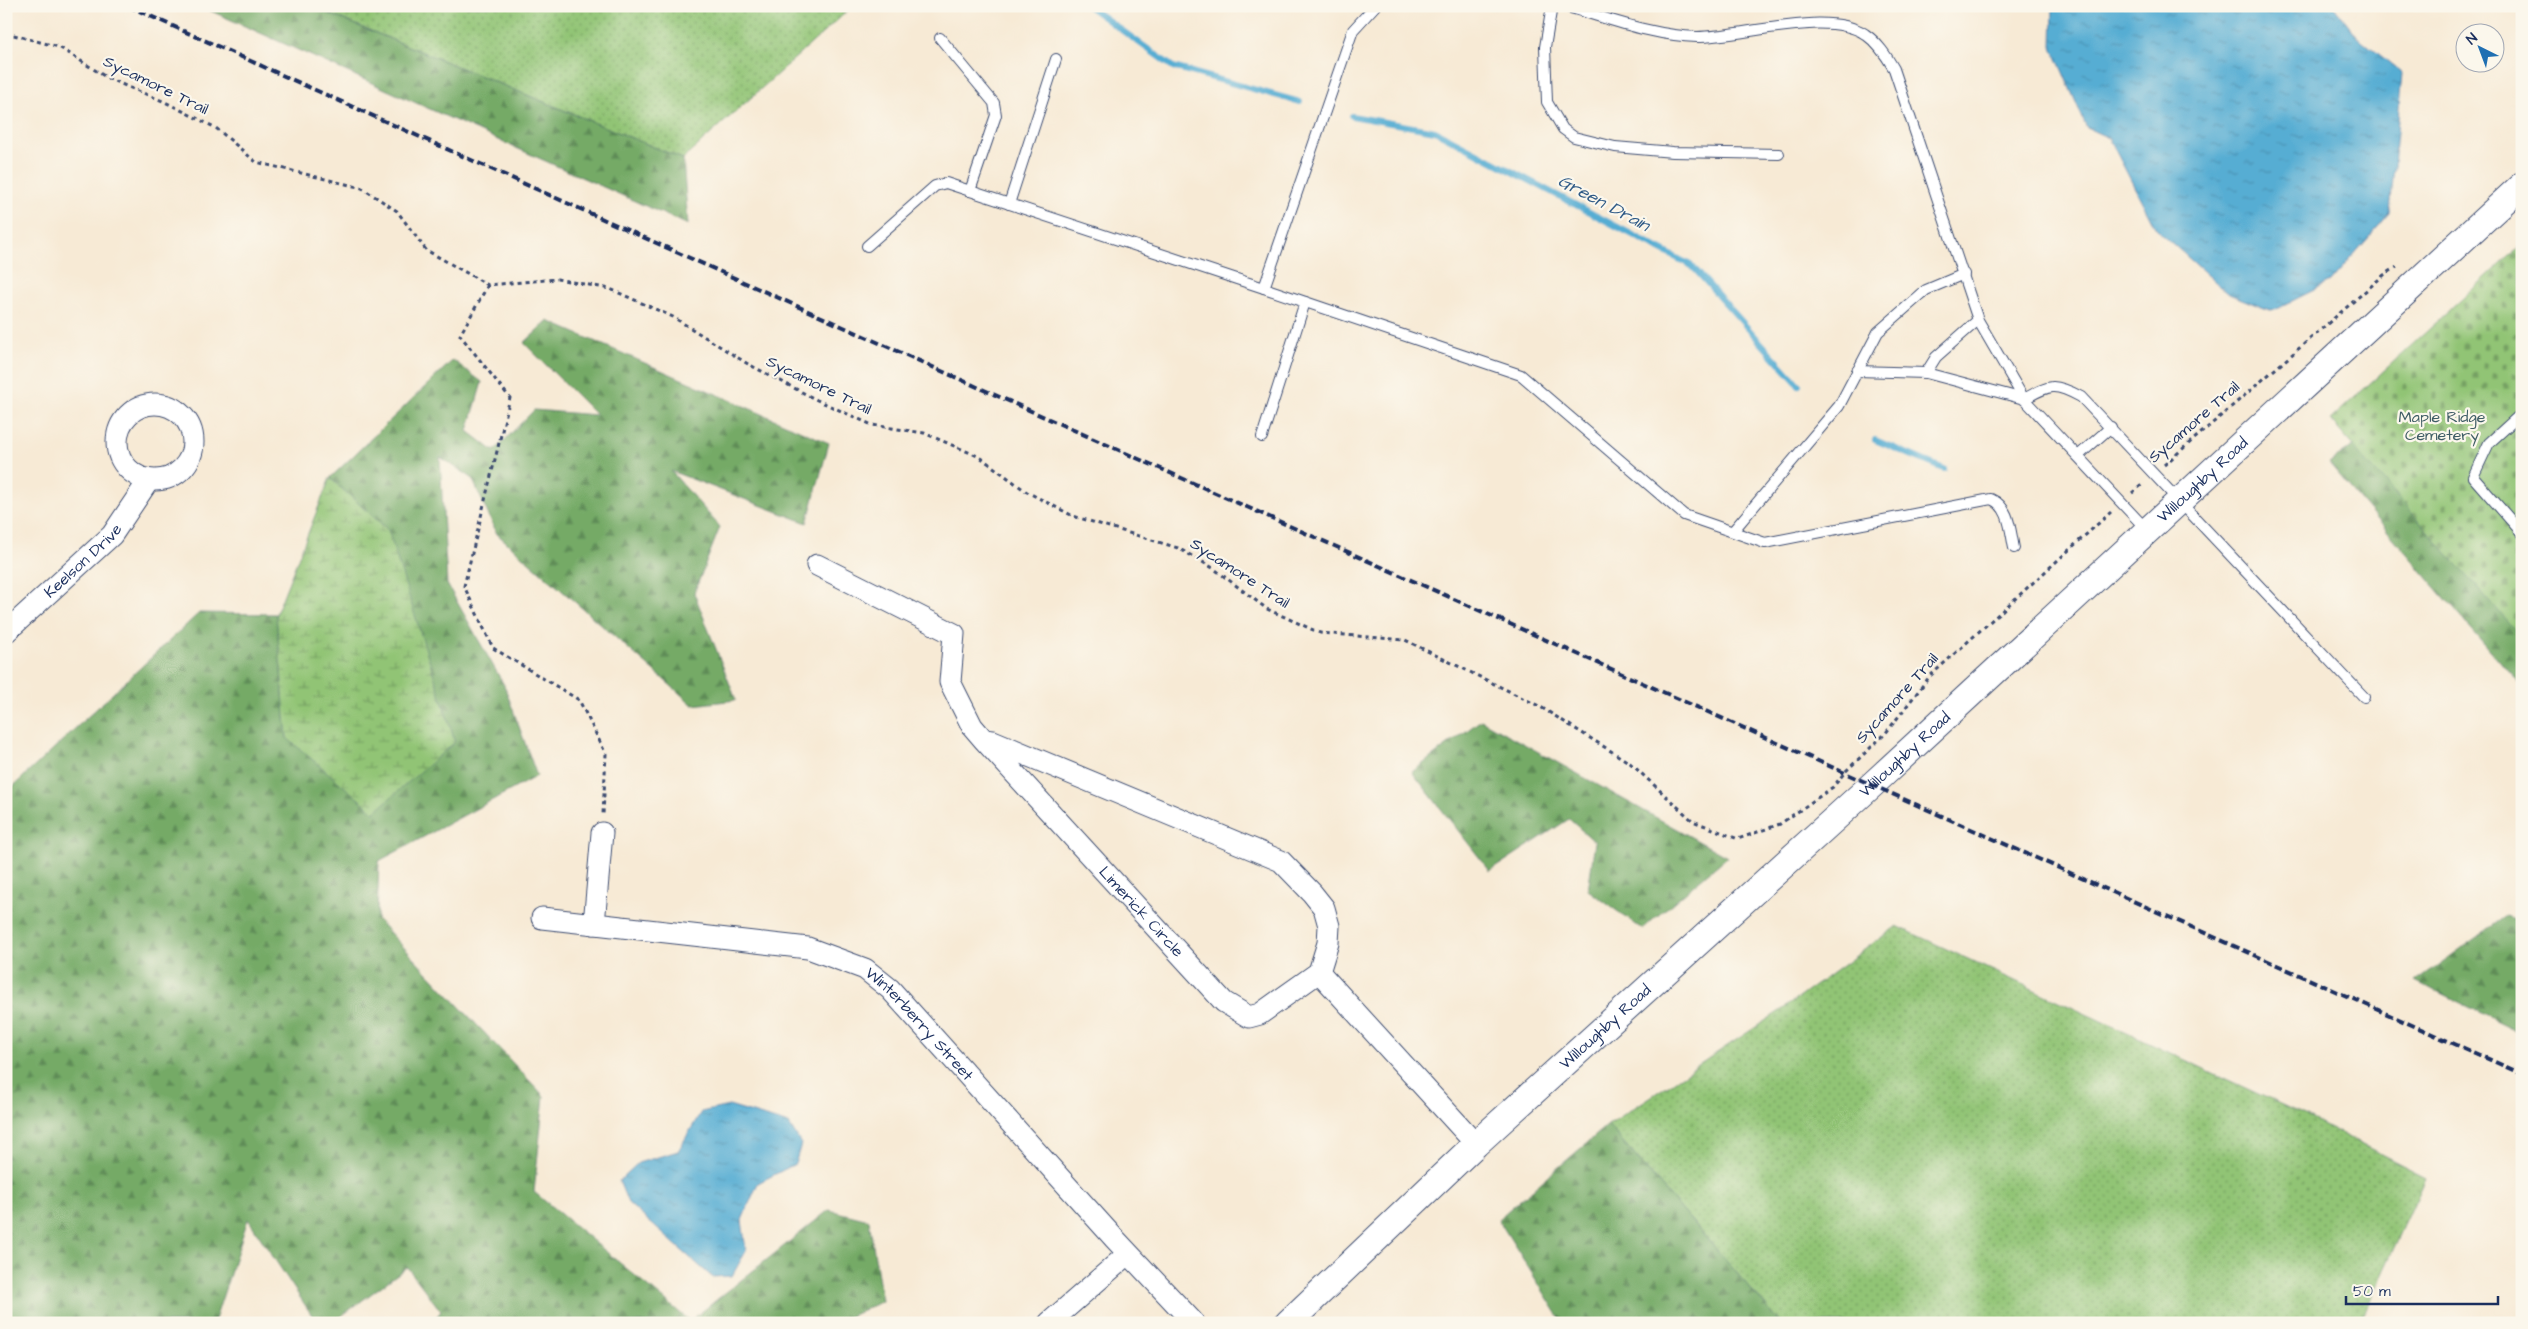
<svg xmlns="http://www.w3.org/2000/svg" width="2528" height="1329" font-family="'Architects Daughter',sans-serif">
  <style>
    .grass { fill: url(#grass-dots); stroke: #567a6a }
    .forest { fill: url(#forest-firs); stroke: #486c62 }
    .wetland { fill: url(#wetland-marsh); stroke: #567a6a }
    .cemetery { fill: url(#cemetery-stones); stroke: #567a6a }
    .water { fill: url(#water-ripples); stroke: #396e98 }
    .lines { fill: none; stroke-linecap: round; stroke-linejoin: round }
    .stream { stroke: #57add3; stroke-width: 6 }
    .service-casing { stroke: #3c4b70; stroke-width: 12 }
    .minor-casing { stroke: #3c4b70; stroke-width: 23 }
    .tertiary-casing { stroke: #3c4b70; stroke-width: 28 }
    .path { stroke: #3c4b70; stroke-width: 3; stroke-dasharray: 4 4; stroke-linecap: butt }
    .service { stroke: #fff; stroke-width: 10 }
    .minor { stroke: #fff; stroke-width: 21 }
    .tertiary { stroke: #fff; stroke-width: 26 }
    .rail { stroke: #1b2f5e; stroke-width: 4; stroke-dasharray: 8 4; stroke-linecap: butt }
    .labels { text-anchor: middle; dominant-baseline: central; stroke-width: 4.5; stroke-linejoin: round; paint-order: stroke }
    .street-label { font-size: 16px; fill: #1b2f5e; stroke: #fbf7ec }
    .park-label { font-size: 16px; fill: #3e5c65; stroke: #fbf7ec }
    .water-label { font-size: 18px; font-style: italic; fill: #305b87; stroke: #fbf7ec }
  </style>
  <defs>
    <pattern id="grass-dots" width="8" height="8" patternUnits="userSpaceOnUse" patternTransform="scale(1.25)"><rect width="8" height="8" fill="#91c475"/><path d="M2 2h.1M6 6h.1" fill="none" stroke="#76a063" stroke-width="1.8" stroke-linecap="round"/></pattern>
    <pattern id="forest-firs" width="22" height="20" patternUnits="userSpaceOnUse" patternTransform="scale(1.25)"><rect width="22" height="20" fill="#74aa66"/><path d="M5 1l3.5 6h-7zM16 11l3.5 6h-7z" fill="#5e8b57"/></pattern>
    <pattern id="wetland-marsh" width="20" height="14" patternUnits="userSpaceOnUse" patternTransform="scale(1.25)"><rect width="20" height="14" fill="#91c475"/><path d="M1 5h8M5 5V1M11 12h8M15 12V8" fill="none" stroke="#76a063"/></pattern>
    <pattern id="cemetery-stones" width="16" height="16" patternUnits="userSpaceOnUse" patternTransform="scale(1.25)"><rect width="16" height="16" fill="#91c475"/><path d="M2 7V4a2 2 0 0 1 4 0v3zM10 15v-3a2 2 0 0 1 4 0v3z" fill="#76a063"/></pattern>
    <pattern id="water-ripples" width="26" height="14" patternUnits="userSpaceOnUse" patternTransform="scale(1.25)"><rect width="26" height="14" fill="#57add3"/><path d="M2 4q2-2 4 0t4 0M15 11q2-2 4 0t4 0" fill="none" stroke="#478dae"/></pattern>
  </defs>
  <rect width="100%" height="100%" fill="#fbf7ec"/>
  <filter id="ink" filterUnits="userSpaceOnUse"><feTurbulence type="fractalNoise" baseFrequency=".02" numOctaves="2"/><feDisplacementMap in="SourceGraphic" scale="10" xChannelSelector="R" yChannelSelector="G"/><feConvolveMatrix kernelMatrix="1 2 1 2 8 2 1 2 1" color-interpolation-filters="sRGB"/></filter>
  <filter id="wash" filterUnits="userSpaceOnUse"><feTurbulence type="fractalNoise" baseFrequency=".0096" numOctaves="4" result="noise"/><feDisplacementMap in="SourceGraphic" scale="20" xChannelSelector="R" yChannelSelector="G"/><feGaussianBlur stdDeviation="1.12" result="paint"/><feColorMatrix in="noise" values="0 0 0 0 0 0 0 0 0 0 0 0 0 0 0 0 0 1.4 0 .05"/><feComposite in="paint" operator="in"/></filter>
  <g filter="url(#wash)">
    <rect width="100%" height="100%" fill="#f7ead5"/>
    <g class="grass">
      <path d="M310,6H853L683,159Z"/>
      <path d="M1897,926L2312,1119L2426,1177L2360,1323H1780L1608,1125L1783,1009Z"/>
    </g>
    <g class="forest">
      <path d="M200,6H310L683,159L688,225Z"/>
      <path d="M548,321L829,443L807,523L671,471L720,527L694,593L736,700L693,705L497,534L472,478L440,457L447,584L504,685L537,776L379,861L377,919L544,1096L534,1192L690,1321L829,1210L869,1220L882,1301L836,1323H432L441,1311L407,1267L332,1323H317L248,1219L214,1323H6V793L199,613L276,614L287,738L388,530L330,478L453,360L482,382L468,431L494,451L534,410L596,415L524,343Z"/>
      <path d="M2396,417L2522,549V688L2329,463Z"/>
      <path d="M1481,720L1727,857L1642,929L1588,890L1595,842L1569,819L1490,871L1412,772Z"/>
      <path d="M2506,916L2522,922V1033L2416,981Z"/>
      <path d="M1608,1125L1780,1323H1563L1498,1219Z"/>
    </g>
    <path class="wetland" d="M330,478L388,530L455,742L374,812L287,738L276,614Z"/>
    <path class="cemetery" d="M2522,244V638L2330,420Z"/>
    <g class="water">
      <path d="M2053,6H2334L2358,37L2402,73L2390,213L2330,282L2272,311L2229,294L2156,229L2109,138L2087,128L2052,47Z"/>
      <path d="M729,1106L789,1124L801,1144L795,1164L758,1183L742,1220L746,1251L732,1276L712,1277L628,1203L619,1181L638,1163L678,1151L701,1112Z"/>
    </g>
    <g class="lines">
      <g class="stream">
        <path d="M1088,6L1173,67L1300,102"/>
        <path d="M1352,116L1435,131L1692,266L1799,385"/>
        <path d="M1875,440L1944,469"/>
      </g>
    </g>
  </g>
  <g filter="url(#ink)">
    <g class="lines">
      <g class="service-casing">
        <g id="service">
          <path d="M1375,6L1353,30L1264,288L1521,375L1684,515L1765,543L1991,499C2010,507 2010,530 2014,548"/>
          <path d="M1552,6L1545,47L1547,102L1563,129L1574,137L1615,147L1673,152L1779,154"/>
          <path d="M1564,6C1607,18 1653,36 1697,37C1742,37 1827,9 1865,34C1878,43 1886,55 1894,69L1978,320L2024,399L2147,530"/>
          <path d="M940,38L994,103L996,115L970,191"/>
          <path d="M1009,204L1056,59"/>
          <path d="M867,246L935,186L946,183L1264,288"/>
          <path d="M1857,371L1926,373L2024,399C2050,385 2053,382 2081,397L2364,697"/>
          <path d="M1926,373L1936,357L1978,320"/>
          <path d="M2522,413L2489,443L2473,477L2522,533"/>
          <path d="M1262,437L1305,302"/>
          <path d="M2078,456L2111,427"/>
          <path d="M1733,531L1839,406L1878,332L1926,290L1964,274"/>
        </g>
      </g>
      <g class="minor-casing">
        <g id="minor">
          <circle cx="155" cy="442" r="38"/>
          <path id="s1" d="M817,565L954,634L950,682L972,726L984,740L1224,1002L1249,1017L1260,1014L1319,972L1328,943L1329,926L1324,908L1312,893L1281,861L993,741L984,740"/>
          <path id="s2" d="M6,632L112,535L149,480"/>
          <path id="s3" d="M542,918L808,948L865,969L890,989L1114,1238L1194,1323"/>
          <path d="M594,924L602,833"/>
          <path d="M1319,972L1476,1144"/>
          <path d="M1049,1323L1128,1254"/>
        </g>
      </g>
      <g class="tertiary-casing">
        <g id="tertiary">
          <path id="s4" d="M1288,1323L1476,1144L1873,784L2522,185"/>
        </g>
      </g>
      <g class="path">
        <path d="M6,33L59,47L109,79L165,102L216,128L256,162L362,188L397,211L426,250L488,285L557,279L610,289L673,317L748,364L817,400L872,425L924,433L980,457L1027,492L1073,516L1178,548L1213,568L1267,609L1320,633L1405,640L1539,706L1630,763L1693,821L1738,839L1780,824L1833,787L1845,772L1885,734L1930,676L2111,512"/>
        <path d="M488,285L460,335L510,398L464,586L493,648L579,700L606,754L603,814"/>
        <path d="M2164,465L2384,275L2397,267"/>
        <path d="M2132,493L2143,484"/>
      </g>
      <use href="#service" class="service"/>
      <use href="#minor" class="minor"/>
      <use href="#tertiary" class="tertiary"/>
      <path class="rail" d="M128,6L1013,403L2522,1074"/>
    </g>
  </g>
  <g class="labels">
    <g class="street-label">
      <text transform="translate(156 85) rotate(26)">Sycamore Trail</text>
      <text transform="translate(819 385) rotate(26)">Sycamore Trail</text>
      <text transform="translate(2194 422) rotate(-41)">Sycamore Trail</text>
      <text stroke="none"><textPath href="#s4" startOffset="1244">Willoughby Road</textPath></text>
      <text stroke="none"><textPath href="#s2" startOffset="105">Keelson Drive</textPath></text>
      <text transform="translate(1240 573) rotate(33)">Sycamore Trail</text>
      <text transform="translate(1897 698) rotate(-48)">Sycamore Trail</text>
      <text stroke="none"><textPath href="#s4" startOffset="839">Willoughby Road</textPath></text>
      <text stroke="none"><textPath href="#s1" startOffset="502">Limerick Circle</textPath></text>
      <text stroke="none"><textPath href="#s3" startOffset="406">Winterberry Street</textPath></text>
      <text stroke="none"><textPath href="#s4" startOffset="434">Willoughby Road</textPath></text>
    </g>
    <g class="park-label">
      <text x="2442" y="417">Maple Ridge<tspan x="2442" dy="18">Cemetery</tspan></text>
    </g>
    <g class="water-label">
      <text transform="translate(1604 203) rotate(28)">Green Drain</text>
    </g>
  </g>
  <rect width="2528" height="1329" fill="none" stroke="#fbf7ec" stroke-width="25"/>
  <g transform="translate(2480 48) rotate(318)"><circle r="24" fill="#fbf7ec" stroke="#a1a7b3"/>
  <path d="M0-4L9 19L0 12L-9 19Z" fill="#1f6fb2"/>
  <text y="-8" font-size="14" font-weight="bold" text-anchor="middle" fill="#1b2f5e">N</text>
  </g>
  <path d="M2346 1296v8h152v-8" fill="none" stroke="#1b2f5e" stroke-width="2.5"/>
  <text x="2353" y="1296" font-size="15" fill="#1b2f5e" stroke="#fbf7ec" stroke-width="4" paint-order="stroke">50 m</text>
</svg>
